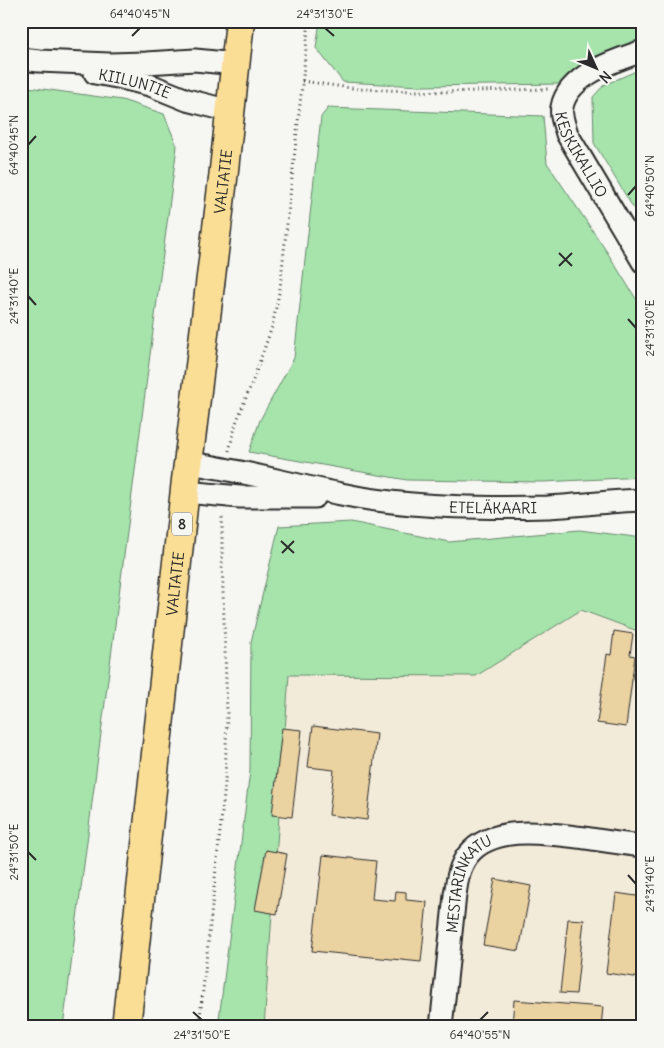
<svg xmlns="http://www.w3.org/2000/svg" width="664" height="1048" font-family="Delius,sans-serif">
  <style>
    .built { fill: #f3ebda }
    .green { fill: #a6e4ac; stroke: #68886c }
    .building { fill: #ebd2a1; stroke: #2b2b2b }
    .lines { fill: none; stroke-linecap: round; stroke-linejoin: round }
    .minor-casing { stroke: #2b2b2b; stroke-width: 25 }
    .highway-casing { stroke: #2b2b2b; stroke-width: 31 }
    .path { stroke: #2b2b2b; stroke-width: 3; stroke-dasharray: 1 4; stroke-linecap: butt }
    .minor { stroke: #f6f6f2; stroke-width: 21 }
    .highway { stroke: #fbde96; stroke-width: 28 }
    .ticks { fill: none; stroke: #2b2b2b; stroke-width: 2 }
    .labels { text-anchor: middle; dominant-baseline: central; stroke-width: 4; stroke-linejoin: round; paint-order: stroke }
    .shield { fill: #f6f6f2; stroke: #686867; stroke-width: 1 }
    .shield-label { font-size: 14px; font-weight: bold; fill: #2b2b2b }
    .street-label { font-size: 15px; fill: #2b2b2b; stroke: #f6f6f2 }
    .neatline { fill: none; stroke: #2b2b2b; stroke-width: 2 }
    .ticks-label { font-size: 12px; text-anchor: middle; fill: #2b2b2b }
  </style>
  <rect width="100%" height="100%" fill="#f6f6f2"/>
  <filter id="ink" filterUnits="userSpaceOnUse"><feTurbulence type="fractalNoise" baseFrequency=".02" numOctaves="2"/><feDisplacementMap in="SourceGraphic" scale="10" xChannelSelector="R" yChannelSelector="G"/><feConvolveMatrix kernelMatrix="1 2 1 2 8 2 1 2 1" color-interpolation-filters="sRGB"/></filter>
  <g filter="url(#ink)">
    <path class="built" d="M581,610L643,633V1027H264L289,675L476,676Z"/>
    <g class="green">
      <path d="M320,21H643V40L593,58L574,69L561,84L421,86L343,82L316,48Z"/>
      <path d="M643,68V224L594,143L593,97L604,85Z"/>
      <path d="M21,86L122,100L164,114L177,146L63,1027H21Z"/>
      <path d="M328,108L543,116L547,163L607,252L643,310V477L543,482L407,480L249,452L260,420L294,358L321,117Z"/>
      <path d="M351,522L449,542L579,530L643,538V633L581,610L476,676L289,675L264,1027H218L250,771L251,642L279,526Z"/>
    </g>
    <g class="building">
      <path d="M614,631L633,634L630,655L635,656L626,727L597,723L607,654L611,655Z"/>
      <path d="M313,726L377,734L367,820L329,815L334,770L308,767Z"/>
      <path d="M282,728L302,730L292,817L272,815Z"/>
      <path d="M266,850L287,854L277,914L255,910Z"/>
      <path d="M323,855L376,861L372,899L395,901L396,891L406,892V900L427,902L421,962L312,951Z"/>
      <path d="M495,879L531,886L519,951L483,945Z"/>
      <path d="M616,893L643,897V964L641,978L606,973Z"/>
      <path d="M568,919L584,920L576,994L560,993Z"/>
      <path d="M514,1000L603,1007L601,1027H512Z"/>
    </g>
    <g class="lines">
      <g class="minor-casing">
        <g id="minor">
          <path id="s1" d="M643,51C616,60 568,75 562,107C560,116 565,126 567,134L643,262"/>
          <path d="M21,59L39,61L109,64L146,63L195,60L236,64"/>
          <path id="s2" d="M95,73L122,78L150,85L187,100L230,111"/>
          <path id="s3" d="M189,463C240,470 290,484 341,494C364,499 388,502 412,504C457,508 503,508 548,507C580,505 611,501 643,500"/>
          <path d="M185,492L240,497H315"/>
          <path id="s4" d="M441,1027L455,895C457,881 459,866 468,855C493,823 550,834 585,838C604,841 624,844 643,846"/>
        </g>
      </g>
      <g class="highway-casing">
        <g id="highway">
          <path id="s5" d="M126,1027L186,480L223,179L240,21"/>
        </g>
      </g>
      <g class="path">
        <path d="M302,81L358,89L443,92L548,89"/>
        <path d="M229,451L236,423L253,380L272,327L280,288L309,21"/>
        <path d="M199,1027L225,785L227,712L222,560V514"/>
      </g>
      <use href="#minor" class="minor"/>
      <use href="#highway" class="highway"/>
    </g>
  </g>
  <path class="ticks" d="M325,28L334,36M132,36L140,28M28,145L36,136M628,195L636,186M559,253L572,266M559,266L572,253M28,296L36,305M628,319L636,328M281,541L294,553M282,553L294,541M28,852L36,860M628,875L636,884M193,1012L202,1020M480,1020L488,1012"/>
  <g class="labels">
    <rect class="shield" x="172" y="512.5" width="20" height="23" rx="4"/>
    <g class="shield-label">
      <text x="182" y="524">8</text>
    </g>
    <g class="street-label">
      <text stroke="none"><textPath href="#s2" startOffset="41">KIILUNTIE</textPath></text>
      <text stroke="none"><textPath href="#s1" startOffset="155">KESKIKALLIO</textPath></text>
      <text stroke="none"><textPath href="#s5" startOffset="851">VALTATIE</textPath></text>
      <text stroke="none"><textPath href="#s3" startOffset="308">ETELÄKAARI</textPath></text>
      <text stroke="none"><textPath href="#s5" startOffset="446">VALTATIE</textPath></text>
      <text stroke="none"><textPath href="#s4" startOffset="149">MESTARINKATU</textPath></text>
    </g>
  </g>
  <rect width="664" height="1048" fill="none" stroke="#f6f6f2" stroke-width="55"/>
  <g transform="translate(596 68) rotate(134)" stroke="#f6f6f2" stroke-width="4" paint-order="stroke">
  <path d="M0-4L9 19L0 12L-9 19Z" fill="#2b2b2b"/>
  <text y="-8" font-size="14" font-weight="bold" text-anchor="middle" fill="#2b2b2b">N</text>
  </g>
  <rect x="28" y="28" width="608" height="992" class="neatline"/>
  <g class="ticks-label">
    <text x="140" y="18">64°40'45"N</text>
    <text x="325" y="18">24°31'30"E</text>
    <text transform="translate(14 145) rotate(-90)" y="4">64°40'45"N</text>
    <text transform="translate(650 186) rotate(-90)" y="4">64°40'50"N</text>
    <text transform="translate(14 296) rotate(-90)" y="4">24°31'40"E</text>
    <text transform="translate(650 328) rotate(-90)" y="4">24°31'30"E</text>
    <text transform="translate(14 852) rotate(-90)" y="4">24°31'50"E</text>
    <text transform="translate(650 884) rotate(-90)" y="4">24°31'40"E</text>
    <text x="202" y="1039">24°31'50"E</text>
    <text x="480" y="1039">64°40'55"N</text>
  </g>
</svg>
